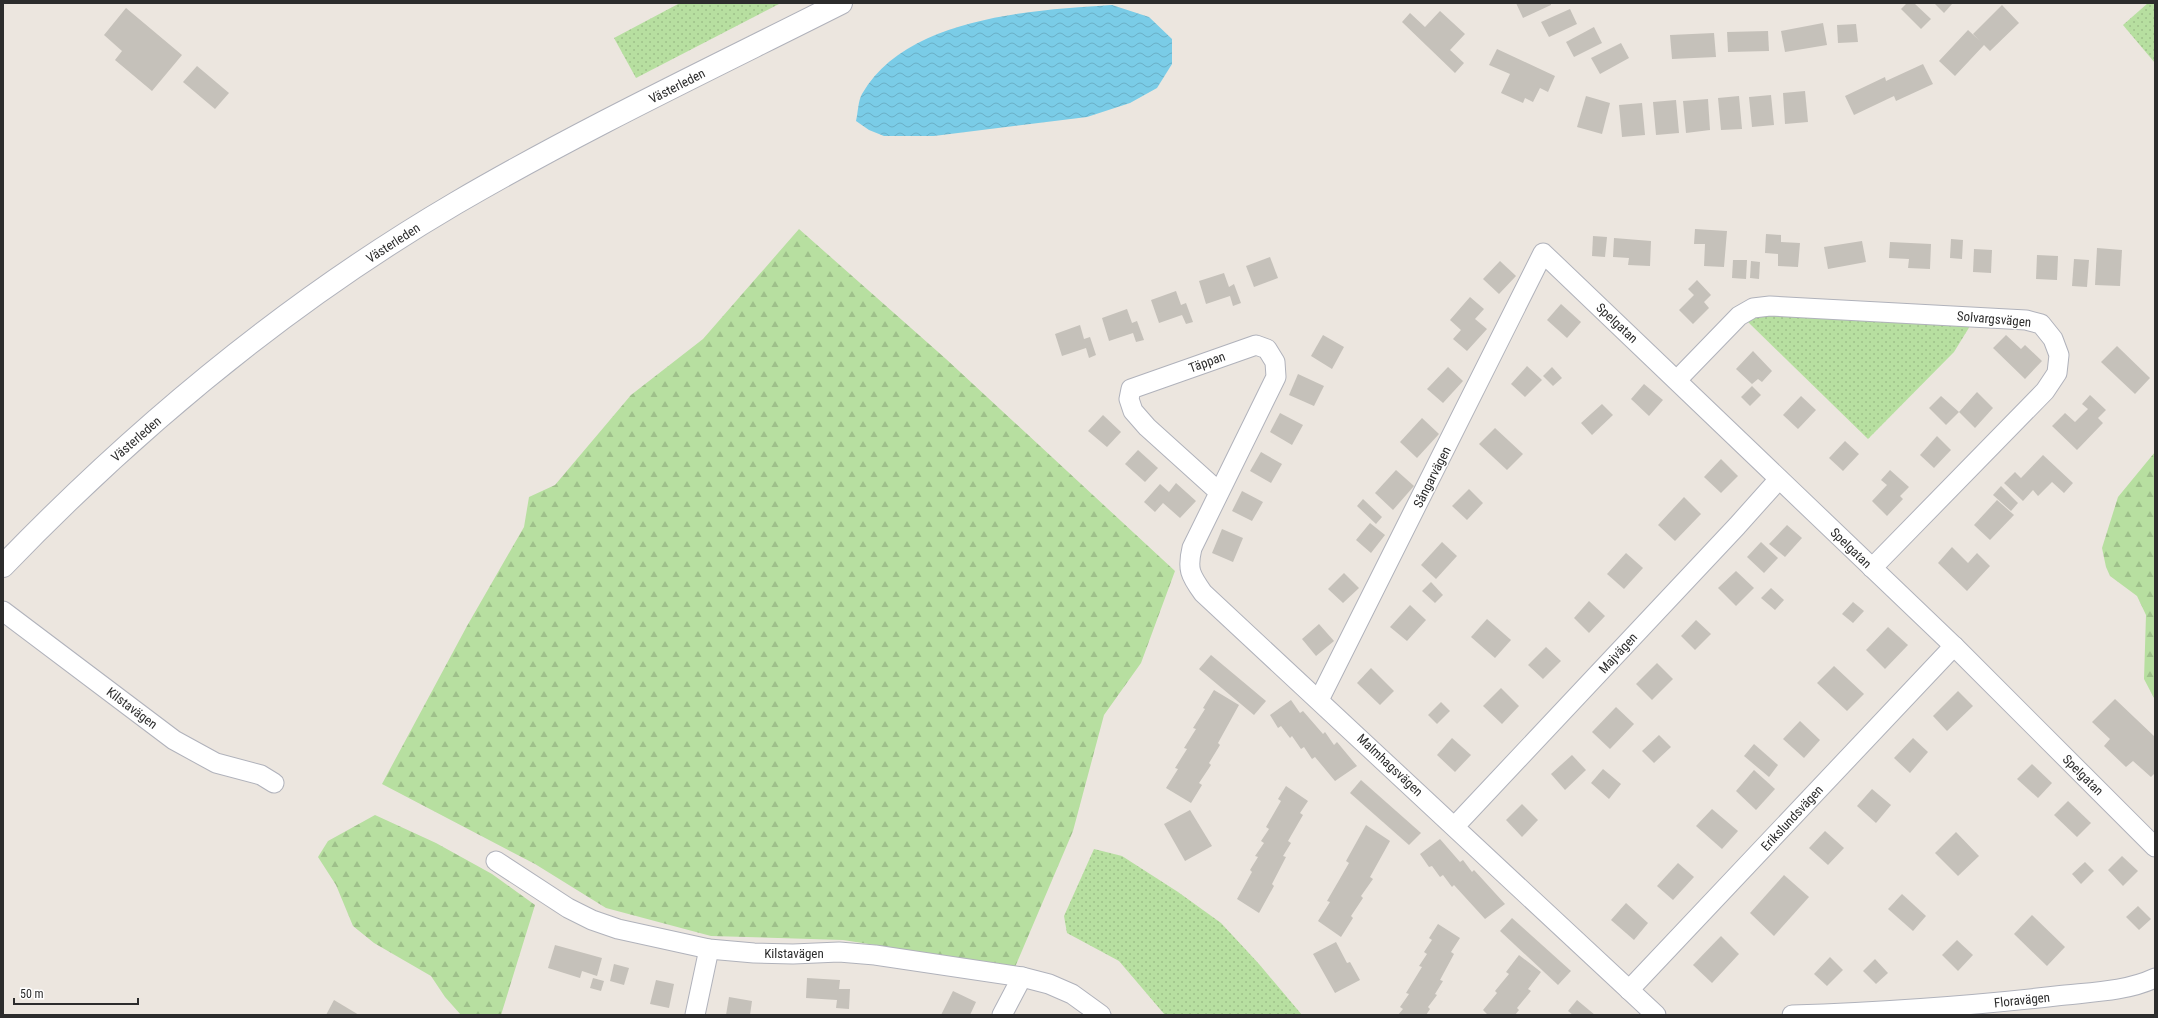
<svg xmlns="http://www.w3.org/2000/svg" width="2158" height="1018" font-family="'Roboto Condensed',sans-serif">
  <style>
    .grass { fill: url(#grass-dots) }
    .forest { fill: url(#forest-firs) }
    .water { fill: url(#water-waves) }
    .building { fill: #c5c1ba }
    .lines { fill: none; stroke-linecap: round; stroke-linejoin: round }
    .minor-casing { stroke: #b0b2bb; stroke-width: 21 }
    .tertiary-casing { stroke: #b0b2bb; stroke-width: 24 }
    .minor { stroke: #fff; stroke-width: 19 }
    .tertiary { stroke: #fff; stroke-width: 22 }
    .labels { text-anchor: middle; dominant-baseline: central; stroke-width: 3; stroke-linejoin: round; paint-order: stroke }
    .street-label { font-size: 13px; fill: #2c2c2c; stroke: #fff }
  </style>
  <defs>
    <pattern id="grass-dots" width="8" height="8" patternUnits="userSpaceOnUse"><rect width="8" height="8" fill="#b7dfa0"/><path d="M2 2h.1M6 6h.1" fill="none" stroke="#9ec08a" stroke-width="1.8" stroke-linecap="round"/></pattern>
    <pattern id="forest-firs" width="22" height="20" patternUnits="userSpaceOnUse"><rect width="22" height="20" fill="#b7dfa0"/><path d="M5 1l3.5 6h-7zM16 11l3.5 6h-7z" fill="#9ec08a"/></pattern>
    <pattern id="water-waves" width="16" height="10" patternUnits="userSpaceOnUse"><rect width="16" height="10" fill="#7acce7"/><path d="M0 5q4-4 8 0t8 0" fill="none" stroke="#6aafc6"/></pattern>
  </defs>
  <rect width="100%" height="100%" fill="#ece6df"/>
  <g class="grass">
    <path d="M680,3H781L636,78L614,38Z"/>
    <path d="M2148,3H2155V63L2123,25Z"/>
    <path d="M1764,315L1970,326L1954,352L1868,439L1747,321Z"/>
    <path d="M1094,849L1122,856L1178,892L1221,923L1259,964L1302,1015H1165L1119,961L1067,933L1064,916Z"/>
  </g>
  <g class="forest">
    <path d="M799,229L946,359L1175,571L1141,663L1104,715L1073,831L1015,967L843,940L711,936L606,908L535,864L382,784L467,626L524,527L529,497L555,485L631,395L703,339Z"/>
    <path d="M2155,452V700L2144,679L2146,615L2137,596L2110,576L2106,567L2102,548L2118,497Z"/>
    <path d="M375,815L436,843L492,874L535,905L501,1015H461L445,997L431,976L374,943L353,926L336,885L318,857L328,841Z"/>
  </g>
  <path class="water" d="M1112,5L1149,17L1172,39V64L1157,88L1130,103L1087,117L934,136H884L869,130L856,121C858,113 858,101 862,94C906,17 1033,10 1112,5Z"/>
  <g class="building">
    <path d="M1516,3H1551V5L1523,18Z"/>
    <path d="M1907,3H1914L1931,19L1921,29L1901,9Z"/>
    <path d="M1934,3H1951L1952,4L1944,13Z"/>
    <path d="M2002,5L2019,23L1990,51L1984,45L1955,76L1939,61L1968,30L1980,41L1973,34Z"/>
    <path d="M126,8L182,55L152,91L115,60L122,51L104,35Z"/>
    <path d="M1570,9L1577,24L1549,37L1541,22Z"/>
    <path d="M1440,11L1465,34L1450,50L1464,63L1455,73L1402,22L1410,13L1425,27Z"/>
    <path d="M1823,23L1827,45L1785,52L1781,31Z"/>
    <path d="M1856,24L1858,42L1838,43L1837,25Z"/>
    <path d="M1594,27L1602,43L1574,57L1566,42Z"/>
    <path d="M1768,31L1769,51L1728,52L1727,32Z"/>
    <path d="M1714,33L1716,57L1672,59L1670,35Z"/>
    <path d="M1621,43L1629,58L1600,74L1591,58Z"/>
    <path d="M1497,49L1555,76L1548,92L1540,88L1533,102L1525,98L1523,103L1501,93L1510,74L1489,65Z"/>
    <path d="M1923,64L1933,84L1896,101L1894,96L1854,115L1845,96L1885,77L1886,81Z"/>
    <path d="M197,66L229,93L215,109L183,82Z"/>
    <path d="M1805,91L1808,122L1785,124L1783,93Z"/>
    <path d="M1771,95L1774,125L1752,127L1749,97Z"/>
    <path d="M1586,96L1610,103L1602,134L1577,127Z"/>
    <path d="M1739,96L1742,129L1721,130L1718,98Z"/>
    <path d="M1708,99L1710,130L1686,133L1683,101Z"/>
    <path d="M1676,100L1679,133L1656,135L1653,102Z"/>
    <path d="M1642,103L1645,135L1622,137L1619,105Z"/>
    <path d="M1695,229L1727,231L1724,267L1704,266L1705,244H1694Z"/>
    <path d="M1766,234L1781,235V242L1800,243L1798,267L1778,266V254L1765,253Z"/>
    <path d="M1593,236L1607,237L1605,257L1592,256Z"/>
    <path d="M1614,238L1651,241L1650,266L1628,265L1629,258L1613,257Z"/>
    <path d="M1951,239L1963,240L1962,259L1950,258Z"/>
    <path d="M1862,241L1866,262L1828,269L1824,247Z"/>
    <path d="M1890,242L1931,244L1930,269L1908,268L1909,259L1889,258Z"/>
    <path d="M2097,248L2122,250L2120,286L2095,285Z"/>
    <path d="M1974,249L1992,250L1991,273L1973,272Z"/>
    <path d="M2037,255L2058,256L2057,280L2036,279Z"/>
    <path d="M1270,257L1278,278L1254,287L1246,266Z"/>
    <path d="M2074,259L2089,260L2087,287L2072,286Z"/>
    <path d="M1733,260H1747L1746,279L1732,278Z"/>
    <path d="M1500,261L1516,276L1499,294L1483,279Z"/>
    <path d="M1751,261L1760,262L1759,279L1750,278Z"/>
    <path d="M1224,273L1229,287L1234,284L1241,303L1233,306L1230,296L1206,304L1199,281Z"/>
    <path d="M1697,280L1711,295L1704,302L1709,308L1693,324L1679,310L1694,295L1688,289Z"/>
    <path d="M1176,291L1181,305L1186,303L1193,322L1186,324L1182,315L1159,323L1151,300Z"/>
    <path d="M1470,297L1484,309L1475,319L1487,329L1467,351L1453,339L1461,330L1450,320Z"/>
    <path d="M1561,304L1581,322L1567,338L1547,320Z"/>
    <path d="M1127,309L1132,323L1137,321L1144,340L1136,342L1133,333L1109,341L1102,318Z"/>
    <path d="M1080,325L1084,339L1090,337L1096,355L1089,358L1086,348L1062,356L1055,334Z"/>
    <path d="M1323,335L1344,347L1332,369L1311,356Z"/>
    <path d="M2006,335L2021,349L2025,345L2042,361L2025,379L1993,348Z"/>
    <path d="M2117,346L2150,378L2135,394L2101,362Z"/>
    <path d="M1753,351L1772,371L1762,382L1758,379L1752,384L1736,369Z"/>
    <path d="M1527,366L1542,380L1525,397L1511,384Z"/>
    <path d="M1448,367L1463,381L1443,403L1427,389Z"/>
    <path d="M1552,367L1562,378L1553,386L1543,376Z"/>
    <path d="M1298,374L1324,386L1314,406L1289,395Z"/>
    <path d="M1644,384L1663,400L1649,416L1631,399Z"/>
    <path d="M1752,386L1761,395L1750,406L1741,397Z"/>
    <path d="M1977,392L1993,408L1975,428L1959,412Z"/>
    <path d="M2090,395L2106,410L2098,418L2103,423L2077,450L2052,426L2065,413L2075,422L2088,409L2082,404Z"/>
    <path d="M1801,396L1816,410L1798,429L1783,415Z"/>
    <path d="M1941,396L1959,412L1946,425L1929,408Z"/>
    <path d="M1602,404L1613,415L1592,435L1581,423Z"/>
    <path d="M1280,413L1303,425L1292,445L1270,432Z"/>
    <path d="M1103,415L1121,432L1107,447L1088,431Z"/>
    <path d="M1422,418L1439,434L1417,458L1400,442Z"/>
    <path d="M1495,428L1523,454L1507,470L1479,444Z"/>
    <path d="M1937,436L1951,450L1934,468L1920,455Z"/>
    <path d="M1845,441L1859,454L1843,471L1829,458Z"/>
    <path d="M1138,450L1158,468L1145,482L1125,464Z"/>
    <path d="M1261,452L1282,464L1271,483L1250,471Z"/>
    <path d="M2043,455L2073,483L2064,493L2052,482L2038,496L2033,490L2023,501L2004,483L2015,472L2021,478Z"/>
    <path d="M1721,459L1738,476L1721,493L1704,477Z"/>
    <path d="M1396,470L1414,486L1393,510L1375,493Z"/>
    <path d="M1890,470L1909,487L1900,496L1903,499L1887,516L1872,501L1887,485L1881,480Z"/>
    <path d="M1176,483L1196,501L1180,518L1163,503L1155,512L1144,502L1160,484L1169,492Z"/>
    <path d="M2001,486L2018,503L2011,511L1993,495Z"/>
    <path d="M1469,489L1483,503L1467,520L1452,506Z"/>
    <path d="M1242,491L1263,502L1252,521L1232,511Z"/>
    <path d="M1684,497L1701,514L1675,541L1658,525Z"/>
    <path d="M1363,499L1382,517L1376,524L1357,506Z"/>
    <path d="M1997,500L2014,515L1990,540L1974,525Z"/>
    <path d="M1370,523L1385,535L1371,553L1356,540Z"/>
    <path d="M1787,525L1802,538L1785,557L1769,544Z"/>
    <path d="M1222,529L1243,538L1233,562L1212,553Z"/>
    <path d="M1442,542L1457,556L1436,579L1421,565Z"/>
    <path d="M1761,542L1778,558L1764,573L1747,557Z"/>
    <path d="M1952,547L1968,563L1977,553L1990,566L1967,591L1938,563Z"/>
    <path d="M1626,553L1643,568L1624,589L1607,574Z"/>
    <path d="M1736,571L1754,588L1736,606L1718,588Z"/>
    <path d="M1344,573L1359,588L1343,603L1328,589Z"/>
    <path d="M1431,582L1443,595L1435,603L1422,591Z"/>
    <path d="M1771,588L1784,600L1775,610L1761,598Z"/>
    <path d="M1589,601L1605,616L1589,633L1574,618Z"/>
    <path d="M1853,602L1864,611L1853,623L1842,614Z"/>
    <path d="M1410,605L1426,620L1407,641L1390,627Z"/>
    <path d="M1487,619L1511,640L1495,658L1471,637Z"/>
    <path d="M1696,620L1711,634L1695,650L1681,636Z"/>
    <path d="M1319,624L1334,641L1316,656L1302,639Z"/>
    <path d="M1888,627L1908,645L1885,669L1866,650Z"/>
    <path d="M1546,647L1561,661L1543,679L1528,665Z"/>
    <path d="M1211,655L1266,701L1254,715L1199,669Z"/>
    <path d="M1657,663L1673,679L1652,700L1636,684Z"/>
    <path d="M1834,666L1864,694L1847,711L1817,683Z"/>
    <path d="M1371,668L1394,691L1380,705L1357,683Z"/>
    <path d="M1501,688L1519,706L1502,724L1483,706Z"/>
    <path d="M1214,690L1239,705L1218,743L1220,745L1209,763L1211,765L1199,783L1202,785L1191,803L1166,788L1178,769L1175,768L1187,749L1184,748L1196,729L1193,728L1205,709L1203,708Z"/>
    <path d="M1958,691L1973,706L1947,731L1933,716Z"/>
    <path d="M2115,699L2155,737V773L2151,777L2133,761L2126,767L2104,746L2110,739L2092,722Z"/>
    <path d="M1291,700L1300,713L1303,711L1323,734L1325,732L1334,745L1337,742L1357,766L1335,781L1315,757L1312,759L1304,747L1301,749L1292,736L1290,738L1281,726L1278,728L1270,715Z"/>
    <path d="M1441,702L1450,711L1437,724L1428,715Z"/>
    <path d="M1616,707L1634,724L1610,749L1592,732Z"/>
    <path d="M1800,721L1820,740L1804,758L1783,739Z"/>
    <path d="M1659,735L1671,747L1654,763L1642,751Z"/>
    <path d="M1452,738L1471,755L1455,772L1437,755Z"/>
    <path d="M1913,738L1928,752L1910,773L1894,758Z"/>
    <path d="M1754,744L1778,765L1769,777L1744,756Z"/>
    <path d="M1572,755L1586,770L1565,790L1551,774Z"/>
    <path d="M2032,764L2052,783L2038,798L2017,779Z"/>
    <path d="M1603,769L1621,784L1609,799L1591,783Z"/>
    <path d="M1754,770L1775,789L1756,810L1736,791Z"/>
    <path d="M1361,780L1421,833L1409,845L1350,793Z"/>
    <path d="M1286,786L1308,801L1300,813L1303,815L1288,841L1291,843L1283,856L1286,857L1272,884L1274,886L1259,913L1237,899L1252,872L1250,870L1258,857L1255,856L1264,843L1261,841L1269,829L1266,827L1281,801L1278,799Z"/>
    <path d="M1872,789L1891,805L1876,823L1857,806Z"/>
    <path d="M2068,801L2091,823L2077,837L2054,815Z"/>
    <path d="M1522,804L1538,820L1522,837L1506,820Z"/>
    <path d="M1712,809L1738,831L1722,849L1696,826Z"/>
    <path d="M1190,810L1212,846L1185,861L1164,824Z"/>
    <path d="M1366,825L1390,841L1370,877L1373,879L1361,896L1363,898L1351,916L1353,918L1341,937L1318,921L1330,902L1327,901L1349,863L1346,861Z"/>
    <path d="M1825,831L1844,848L1828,865L1809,848Z"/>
    <path d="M1956,832L1979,856L1958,876L1935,853Z"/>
    <path d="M1440,839L1460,862L1463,860L1472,872L1474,870L1505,904L1485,919L1454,885L1452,887L1443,875L1440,877L1432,866L1429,867L1420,854Z"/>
    <path d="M2122,856L2138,871L2123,886L2108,870Z"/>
    <path d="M2085,862L2094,871L2081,884L2072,874Z"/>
    <path d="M1678,863L1694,877L1673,900L1657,886Z"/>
    <path d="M1784,875L1809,897L1774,936L1750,913Z"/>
    <path d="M1902,894L1926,916L1913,931L1888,909Z"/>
    <path d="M1626,903L1648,923L1634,940L1611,920Z"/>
    <path d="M2138,906L2151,919L2139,930L2126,917Z"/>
    <path d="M2032,915L2065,947L2047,966L2014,934Z"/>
    <path d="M1512,918L1571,971L1558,985L1500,931Z"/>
    <path d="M1438,924L1460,938L1451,952L1454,954L1440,980L1443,981L1435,994L1437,995L1428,1007L1430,1009L1426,1015H1398L1403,1009L1400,1007L1409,994L1406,993L1422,967L1419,966L1427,954L1424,952L1432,940L1429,938Z"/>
    <path d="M1721,936L1739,954L1712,983L1693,965Z"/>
    <path d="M1957,940L1973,955L1958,971L1942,955Z"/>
    <path d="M1336,942L1347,963L1350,962L1360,980L1335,993L1313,954Z"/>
    <path d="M555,945L602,958L597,976L582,971L580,978L548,968Z"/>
    <path d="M1519,955L1541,972L1528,989L1531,991L1517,1008L1519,1010L1515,1015H1488L1483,1010L1497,993L1495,991L1509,974L1506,972Z"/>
    <path d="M1830,957L1843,970L1827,986L1814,974Z"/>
    <path d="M1875,959L1888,973L1876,984L1863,971Z"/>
    <path d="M614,964L629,968L624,985L610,981Z"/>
    <path d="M593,978L604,981L601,991L590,988Z"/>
    <path d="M807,978L840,980L839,989H850L849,1009L836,1008L837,1000L806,998Z"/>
    <path d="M656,980L674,984L669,1008L650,1004Z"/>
    <path d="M953,991L976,1002L970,1015H941Z"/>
    <path d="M729,997L752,1001L750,1015H726Z"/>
    <path d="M334,1000L359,1015H326Z"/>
    <path d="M1577,1000L1595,1015H1573L1568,1011Z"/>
  </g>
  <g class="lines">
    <g class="minor-casing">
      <g id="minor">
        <path d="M1677,380L1739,316L1753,308L1770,306L2026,320L2041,324L2053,339L2059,355L2057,373L2045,391L1872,568"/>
        <path d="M1219,492L1147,427L1133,411L1129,399L1131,389L1256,345L1267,349L1275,362L1276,377L1192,548C1187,569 1190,575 1203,593L1656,1015"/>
        <path d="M3,611L174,740L216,763L261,775L274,783"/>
        <path d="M1319,700L1543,253L1954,646L2155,847"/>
        <path d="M1455,826L1737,526L1779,479"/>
        <path d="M496,861L568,908L592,920L618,929L709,949L754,953L793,954L839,952L875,955L1022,977L1049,984L1072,994L1101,1015"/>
        <path d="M1629,990L1954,646"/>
        <path d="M695,1015L709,949"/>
        <path d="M1002,1015L1022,977"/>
        <path d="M1792,1015C1880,1012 1969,1006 2056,996C2089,992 2125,992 2155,978"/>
      </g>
    </g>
    <g class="tertiary-casing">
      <path id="tertiary" d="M3,566C137,427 289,301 456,203C581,130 712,68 841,3"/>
    </g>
    <use href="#minor" class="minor"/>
    <use href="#tertiary" class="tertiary"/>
  </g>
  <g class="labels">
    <g class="street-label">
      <text transform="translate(677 86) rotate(-27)">Västerleden</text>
      <text transform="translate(393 243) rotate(-33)">Västerleden</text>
      <text transform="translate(1994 319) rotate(5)">Solvargsvägen</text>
      <text transform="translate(1617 323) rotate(43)">Spelgatan</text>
      <text transform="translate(1207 362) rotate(-20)">Täppan</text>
      <text transform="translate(136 439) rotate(-41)">Västerleden</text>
      <text transform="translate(1432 477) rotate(-63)">Sångarvägen</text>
      <text transform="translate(1851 548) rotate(44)">Spelgatan</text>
      <text transform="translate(1618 653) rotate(-47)">Majvägen</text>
      <text transform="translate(132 708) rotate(37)">Kilstavägen</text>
      <text transform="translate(1390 765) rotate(43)">Malmhagsvägen</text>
      <text transform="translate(2083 775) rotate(45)">Spelgatan</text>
      <text transform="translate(1792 818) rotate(-47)">Erikslundsvägen</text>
      <text x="794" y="953">Kilstavägen</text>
      <text transform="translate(2022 1000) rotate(-6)">Floravägen</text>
    </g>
  </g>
  <rect width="2158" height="1018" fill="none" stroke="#2c2c2c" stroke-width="8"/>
  <path d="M14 998v6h124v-6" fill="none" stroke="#2c2c2c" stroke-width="2"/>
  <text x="20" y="998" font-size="12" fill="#2c2c2c" stroke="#ffffff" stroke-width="3" paint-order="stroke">50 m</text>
</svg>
